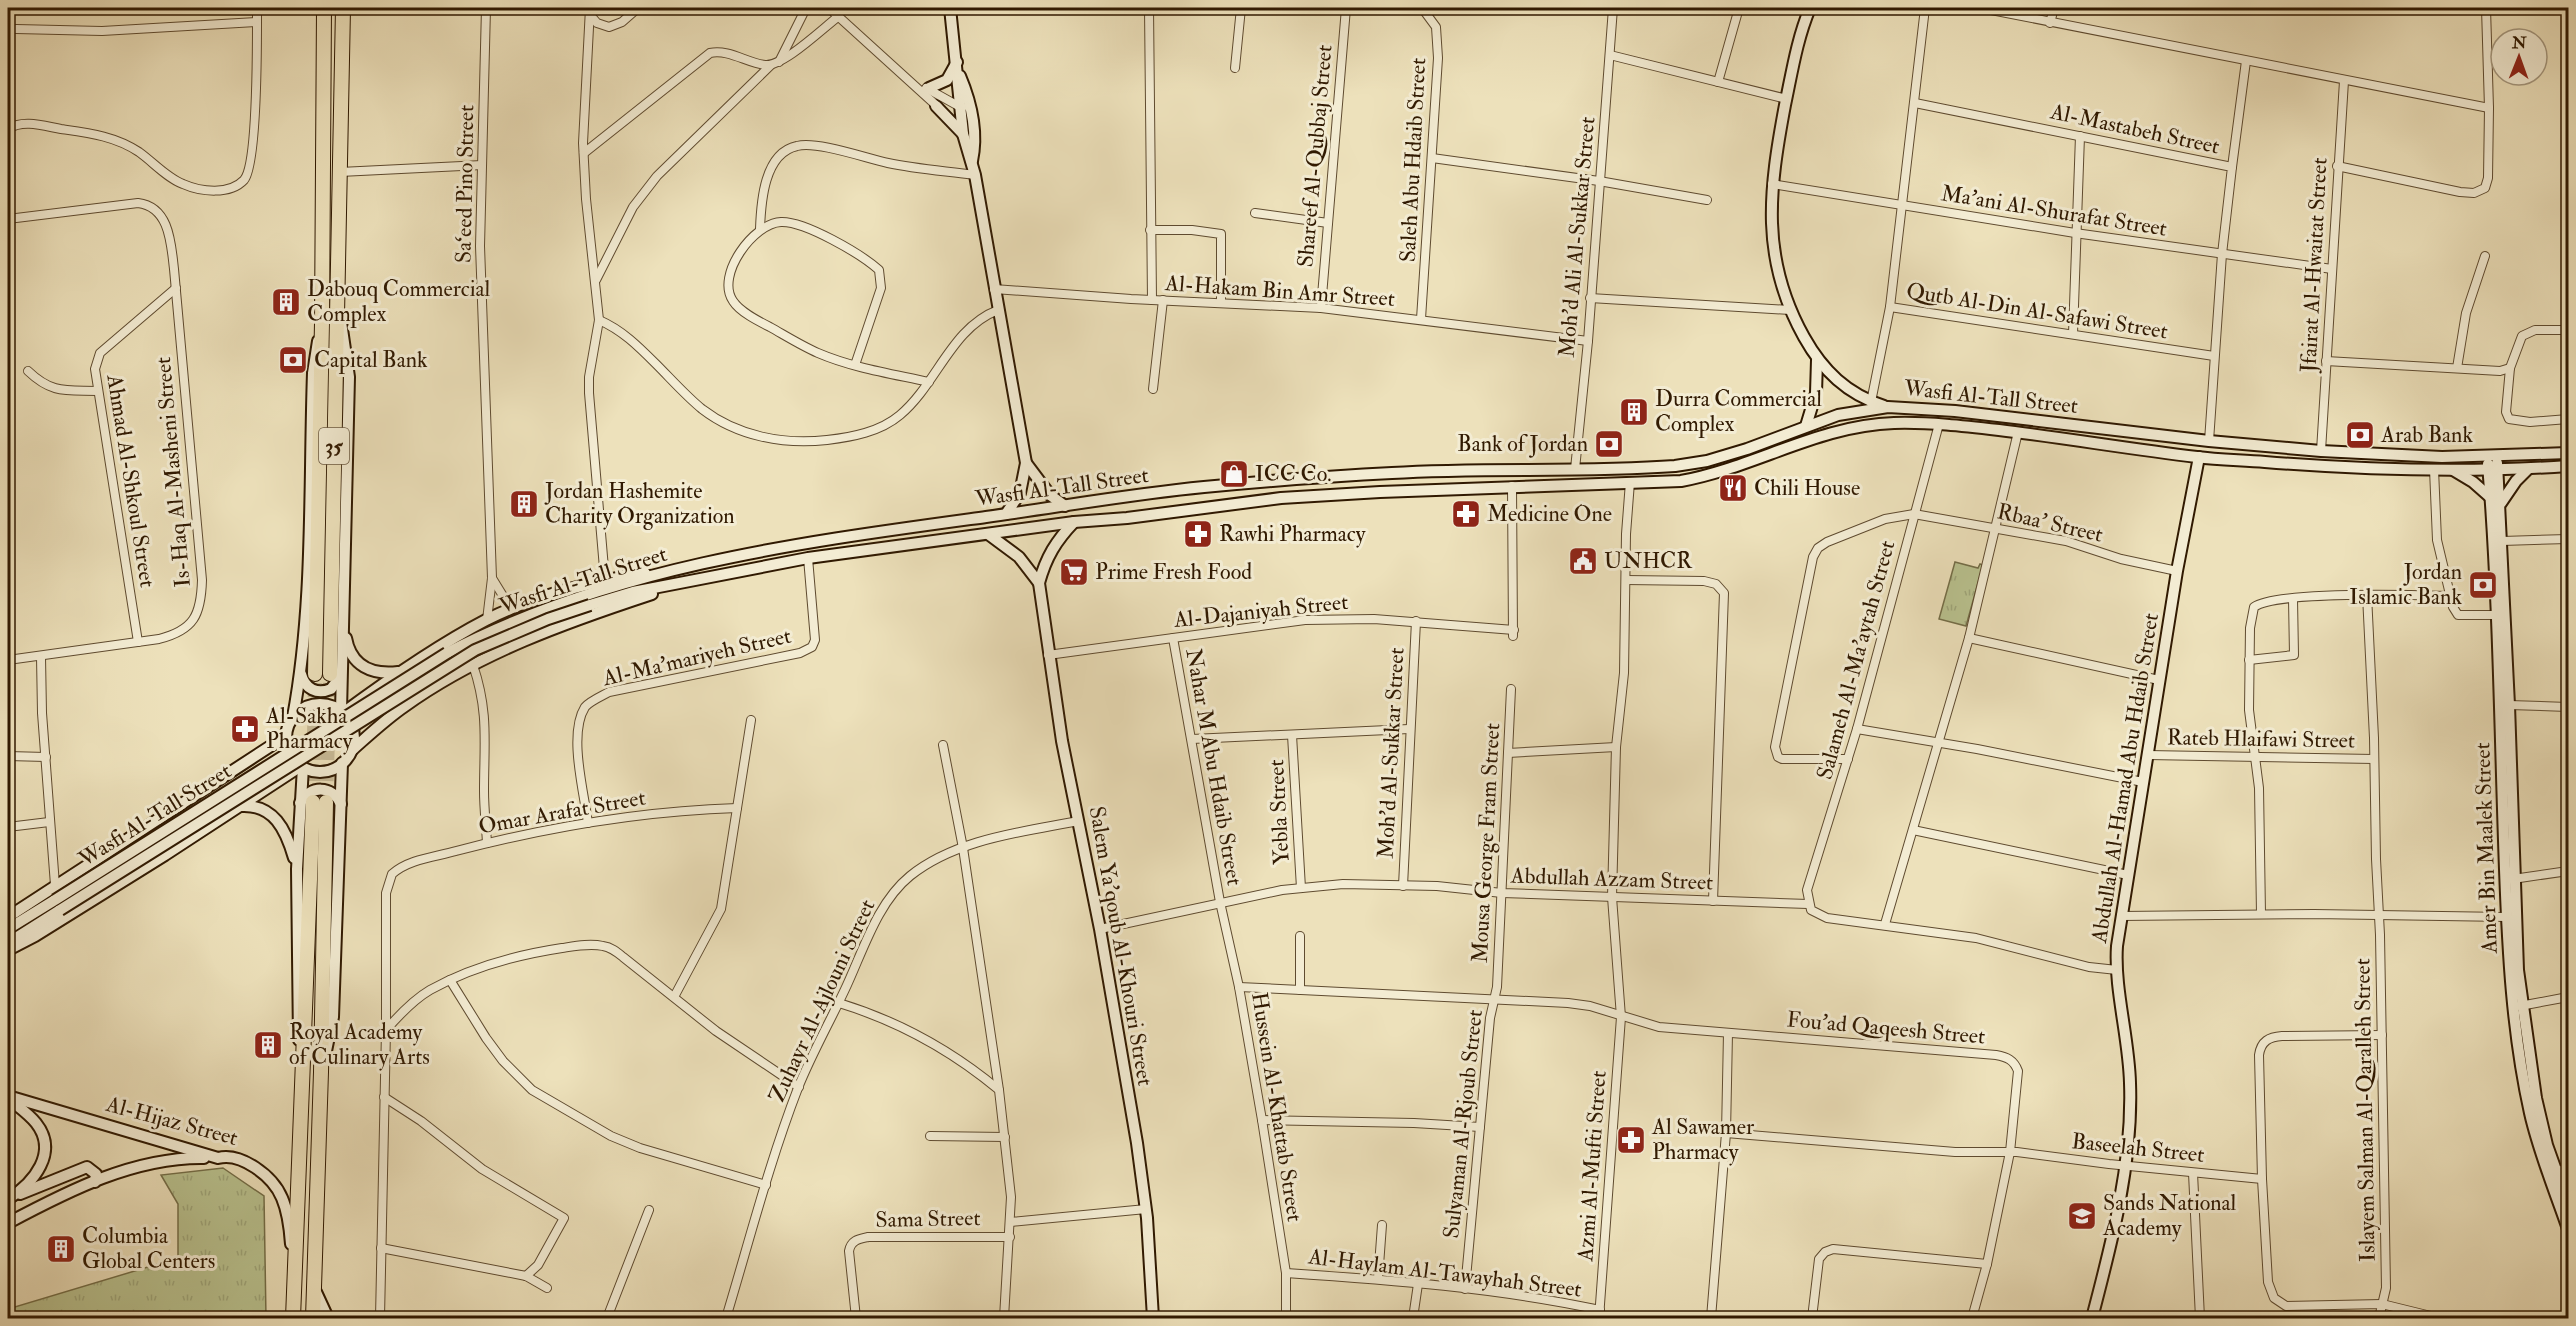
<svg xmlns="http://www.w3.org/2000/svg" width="2576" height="1326" font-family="'IM FELL Double Pica',serif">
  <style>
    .park { fill: url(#park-tufts); stroke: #746e48; stroke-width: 1.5 }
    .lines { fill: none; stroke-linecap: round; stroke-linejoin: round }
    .highway-tunnel { stroke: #c7b996; stroke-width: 14; stroke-dasharray: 14 7; stroke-linecap: butt }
    .street-casing { stroke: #5f4b30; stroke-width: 10 }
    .secondary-casing { stroke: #301901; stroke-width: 14 }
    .highway-casing { stroke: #301901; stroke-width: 16 }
    .street { stroke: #f3ecd3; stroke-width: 8 }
    .secondary { stroke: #f3ecd3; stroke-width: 10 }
    .highway { stroke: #ede1bb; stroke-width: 14 }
    .secondary-bridge-casing { stroke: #301901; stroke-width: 14; stroke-linecap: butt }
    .secondary-bridge { stroke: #f3ecd3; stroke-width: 10 }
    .labels { text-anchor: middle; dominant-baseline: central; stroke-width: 6; stroke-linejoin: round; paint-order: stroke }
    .shield { fill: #f3ecd3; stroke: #6a5840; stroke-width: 1.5 }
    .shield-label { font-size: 21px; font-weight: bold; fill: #301901 }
    .street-label { font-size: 22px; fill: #301901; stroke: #f3ecd3 }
    .poi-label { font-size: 22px; fill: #301901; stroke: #f3ecd3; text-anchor: start }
  </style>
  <defs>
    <pattern id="park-tufts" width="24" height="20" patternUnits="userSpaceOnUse" patternTransform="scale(1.5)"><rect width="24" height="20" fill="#b9c28f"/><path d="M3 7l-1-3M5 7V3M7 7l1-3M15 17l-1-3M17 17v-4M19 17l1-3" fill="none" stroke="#9fa67a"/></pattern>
  </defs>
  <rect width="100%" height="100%" fill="#ede1bb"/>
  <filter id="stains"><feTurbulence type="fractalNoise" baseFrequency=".00333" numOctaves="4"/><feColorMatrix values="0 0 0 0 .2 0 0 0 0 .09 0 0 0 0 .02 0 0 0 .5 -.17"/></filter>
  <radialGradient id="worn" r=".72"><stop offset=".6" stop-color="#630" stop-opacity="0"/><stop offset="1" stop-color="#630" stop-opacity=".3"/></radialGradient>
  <g class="park">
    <path d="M1955,562L1978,568L1980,564L1983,565L1966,626L1939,619Z"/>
    <path d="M223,1168L264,1196L266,1318H8V1309L178,1258V1204L161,1175Z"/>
  </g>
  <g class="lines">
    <g class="highway-tunnel">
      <path d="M313,802L315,674"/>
      <path d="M326,802L330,674"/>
    </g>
    <g class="street-casing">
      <g id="street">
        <path d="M486,8L480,246L492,578L487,620"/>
        <path d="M590,8L583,143L586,199L599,320L589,377V393L605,580"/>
        <path d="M829,8L938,107"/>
        <path d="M1149,8L1152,300"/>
        <path d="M1981,8L2489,108"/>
        <path d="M590,15L597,23L609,27L622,22L638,8"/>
        <path d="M2050,23L2054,8"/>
        <path d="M16,29L102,31L257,22"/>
        <path d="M8,45L9,8"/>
        <path d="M1610,55L1787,99"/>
        <path d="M779,62L806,8"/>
        <path d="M1235,68L1241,8"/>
        <path d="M1718,82L1739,8"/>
        <path d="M926,88L962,108"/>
        <path d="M1915,103L2232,167L2222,254L2209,441"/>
        <path d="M8,129C23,119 44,126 61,129C89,133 115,136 139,152C153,162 167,178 183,184C201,192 230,195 244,180C258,164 257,35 257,8"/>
        <path d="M584,153L710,53C729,49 747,63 765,65C783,67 823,28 839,16"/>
        <path d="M1432,158L1599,181L1707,200"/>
        <path d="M2337,166L2460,192L2474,193L2485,188L2488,178L2489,108L2486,8"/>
        <path d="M2232,167L2246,61"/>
        <path d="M340,172L482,165"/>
        <path d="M1772,184L2075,233L2332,269"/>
        <path d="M1255,213L1328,223"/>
        <path d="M8,219L138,203C170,207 171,244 174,269L202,580C201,615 194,630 159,639L8,660"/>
        <path d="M760,229C761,202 764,153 797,146C818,141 865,158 888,163C916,169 946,171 975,175"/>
        <path d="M1150,230H1192L1221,234V303"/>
        <path d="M596,280L633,207L657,176L771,65"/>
        <path d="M994,289L1131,299L1321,308L1588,341"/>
        <path d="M1590,298L1790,310"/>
        <path d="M1890,307L2214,356"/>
        <path d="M1321,308L1346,8"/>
        <path d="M1421,319L1438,58L1436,27L1422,8"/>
        <path d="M599,320C622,330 638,346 656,364C671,379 686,396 702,409C737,436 783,445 827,440C852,437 880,432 900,415C937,384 951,328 998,310"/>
        <path d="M2568,330H2535L2522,336L2510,368L2506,412L2509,419L2530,422L2568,419"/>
        <path d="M2073,334L2080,136"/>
        <path d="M2326,361L2500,371L2510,368"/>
        <path d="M855,365L881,288L879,270C861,254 805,221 781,222C754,223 715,275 733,301C740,312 758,321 770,327C786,336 802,346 818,353C853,368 893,374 929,382"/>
        <path d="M2457,368L2466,313L2485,256"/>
        <path d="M28,371C52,394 66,390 97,391"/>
        <path d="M1153,389L1163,300"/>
        <path d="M1871,402L1890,307L1925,8"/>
        <path d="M1939,424L1857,729L1807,890L1811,910L1827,918L1976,938L2089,967L2117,970"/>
        <path d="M2321,451L2344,81"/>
        <path d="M1575,469L1588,341L1613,8"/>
        <path d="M2434,469L2437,540L2453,607L2458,615H2497"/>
        <path d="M1512,486L1513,636"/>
        <path d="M2502,541L2568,539"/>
        <path d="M492,578L511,609"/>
        <path d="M1626,580L1704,581L1716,584L1724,593L1713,901"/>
        <path d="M2367,595L2374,738L2376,859L2380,935L2386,1288L2379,1318"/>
        <path d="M1173,638L1220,902L1239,987L1262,1120L1286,1273V1318"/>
        <path d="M1969,638L2159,680"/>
        <path d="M138,642L95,369L100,353L176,288"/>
        <path d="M1048,655L1305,620L1374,619L1514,630"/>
        <path d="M41,657L42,713L55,885"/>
        <path d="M2249,660L2294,655L2293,599"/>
        <path d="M473,665C489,712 484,743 484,791C484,808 486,825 487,843"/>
        <path d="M2509,705L2568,707"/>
        <path d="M1857,729L1977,749L2143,782"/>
        <path d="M1292,735L1301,888"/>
        <path d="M1192,739L1409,729"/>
        <path d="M943,745L963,848L999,1090"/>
        <path d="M1508,753L1616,747"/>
        <path d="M2148,755L2374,759"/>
        <path d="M8,756L46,757"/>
        <path d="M1848,759H1782L1778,757L1775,747L1813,557L1818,548L1827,542L1885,519L1914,514L2066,541L2121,559L2177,571"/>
        <path d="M588,823C584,792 568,734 585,707C590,701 602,696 609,692L800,653L812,647L815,640L808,558"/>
        <path d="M8,827L49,822"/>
        <path d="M1913,830L2128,875"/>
        <path d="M2513,879L2568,871"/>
        <path d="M1403,886L1416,621"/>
        <path d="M2261,914L2259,788L2249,710L2250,628L2254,607C2276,591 2415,595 2449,596"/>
        <path d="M2121,916L2314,914L2506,917"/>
        <path d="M1885,924L1969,638L2018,432"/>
        <path d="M1100,929L1282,890L1343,884L1437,886L1502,893L1808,904"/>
        <path d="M1300,936V990"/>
        <path d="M450,980L486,1038L503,1061L532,1090L611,1136L640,1148L766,1185"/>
        <path d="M1239,987L1568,1003L1590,1006L1659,1027L1996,1055C2007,1057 2014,1060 2018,1071L2010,1152L1987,1264L1972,1318"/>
        <path d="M674,997L721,909L751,720"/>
        <path d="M839,1003C898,1021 951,1050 999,1090L1011,1197L1004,1318"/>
        <path d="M2520,1006L2568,997"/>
        <path d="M386,1030C399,1015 413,1000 430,990C471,967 516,955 562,948C575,946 590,943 603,946C611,947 617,952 623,957L716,1031L799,1087"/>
        <path d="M2382,1035L2282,1036C2269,1037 2261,1041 2259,1055L2262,1179L2268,1282L2274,1298L2286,1306L2382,1304L2439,1318"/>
        <path d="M384,1097L421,1121L482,1169L564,1218L538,1265L526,1276"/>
        <path d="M1262,1120L1414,1123L1480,1127"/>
        <path d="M1726,1133L1955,1152H2017L2109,1164L2262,1179"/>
        <path d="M930,1136L1005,1137"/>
        <path d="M2557,1171L2568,1169"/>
        <path d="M2193,1173L2200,1318"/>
        <path d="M1011,1222L1146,1209"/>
        <path d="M381,1248L526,1276L547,1288"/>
        <path d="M1286,1273C1391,1280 1497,1288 1600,1310"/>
        <path d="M1378,1279L1382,1225"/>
        <path d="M1465,1289L1490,1018L1497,987L1511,689"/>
        <path d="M380,1318L386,1030V893L392,874C409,859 435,857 456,851C548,827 642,811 737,808"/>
        <path d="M607,1318L649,1210"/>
        <path d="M726,1318C749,1242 769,1163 798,1088C812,1053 831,1020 847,985C864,948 878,902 910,876C956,839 1022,832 1078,821"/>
        <path d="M856,1318L849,1251C851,1240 859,1239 868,1237H1010"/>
        <path d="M1413,1318L1418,1284"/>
        <path d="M1599,1318L1621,1017L1612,897L1616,747L1624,673L1626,534L1630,482"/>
        <path d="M1711,1318L1726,1133L1728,1033"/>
        <path d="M1812,1318L1819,1259L1825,1252L1833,1249L1987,1264"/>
      </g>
    </g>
    <g class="secondary-casing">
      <g id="secondary">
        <path d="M950,8L963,134L975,175L1026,463L1020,493L1006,514"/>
        <path d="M1810,8C1797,39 1792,72 1785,105C1769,190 1760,258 1804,337C1823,371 1847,394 1884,406"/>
        <path d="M960,76C971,102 978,133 972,161"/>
        <path d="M929,88L947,80L957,62"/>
        <path d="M936,106L963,134"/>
        <path d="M341,322L349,377L341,711"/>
        <path d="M1806,426L1816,393L1817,360"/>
        <path d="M1026,463L1050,495L1065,506"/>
        <path d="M2497,463L2509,705L2518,970L2536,1098L2547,1145L2568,1204"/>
        <path d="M2488,464C2499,599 2500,734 2505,869C2508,951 2512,1032 2530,1113C2539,1153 2555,1191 2568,1229"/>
        <path d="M2453,470L2473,482L2490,497"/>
        <path d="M2501,503L2516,481L2528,469"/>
        <path d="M1074,522C1056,541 1046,557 1039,583L1062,741L1100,929L1137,1143L1147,1218L1153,1318"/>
        <path d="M988,534L1019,557L1039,583"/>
        <path d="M590,605L633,592L808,558L1074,522L1127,518L1281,498L1380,492L1681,481C1753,468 1820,425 1894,423C1929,422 1964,426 1999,430C2065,438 2130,449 2197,457C2219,460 2242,460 2265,462C2365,470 2467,473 2568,466"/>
        <path d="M346,638C351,666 372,675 398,672"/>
        <path d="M447,653C613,566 803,542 986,517C1059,507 1131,494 1204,487C1267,481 1330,476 1392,473C1486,467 1581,473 1675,466L1707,461L1747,449L1838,415L1888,407L1955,411L2209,441L2321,451L2442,457L2568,453"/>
        <path d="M301,674C305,689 317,695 331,689L341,676"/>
        <circle cx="320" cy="738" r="34"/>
        <path d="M343,713C389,679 436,646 486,620C535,595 591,582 645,573"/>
        <path d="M293,717C314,604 309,487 313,373L318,341"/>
        <path d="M352,750C369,735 386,719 405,706C479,653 567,622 652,594"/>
        <path d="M300,803C310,785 332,785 341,804"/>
        <path d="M241,806C274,804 286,830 294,858"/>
        <path d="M8,917L286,736"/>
        <path d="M8,929L55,900"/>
        <path d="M8,943L60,910"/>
        <path d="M8,950L35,936L165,855L301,766"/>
        <path d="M299,1040L297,869L303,767"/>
        <path d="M326,1051L333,1017L342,763"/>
        <path d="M8,1096L218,1158C241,1152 273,1176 282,1198C288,1212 290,1229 291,1244"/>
        <path d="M20,1194L87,1167L96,1174L95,1182"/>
        <path d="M8,1199C34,1183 59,1152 36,1123C28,1113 17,1106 8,1098"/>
        <path d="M8,1223C68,1191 134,1157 204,1158"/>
        <path d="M316,1292L328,1318"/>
        <path d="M2092,1318C2112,1242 2133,1162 2130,1083C2129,1038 2114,989 2117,946L2177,571L2199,457"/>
      </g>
    </g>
    <g class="highway-casing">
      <g id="highway">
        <path d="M315,674L322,323L324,8"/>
        <path d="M330,674L343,8"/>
        <path d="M293,1318L313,802"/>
        <path d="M313,1318L321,1072L326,802"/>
      </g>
    </g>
    <use href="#street" class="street"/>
    <use href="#secondary" class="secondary"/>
    <use href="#highway" class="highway"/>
    <g class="secondary-bridge-casing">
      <g id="secondary-bridge">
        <path d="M55,900L447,653"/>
        <path d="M60,910L475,650L548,619L590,605"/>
      </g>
    </g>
    <use href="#secondary-bridge" class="secondary-bridge"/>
  </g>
  <defs>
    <g id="building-square" transform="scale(1.5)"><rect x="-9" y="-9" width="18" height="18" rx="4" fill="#8f2418" stroke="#f3ecd3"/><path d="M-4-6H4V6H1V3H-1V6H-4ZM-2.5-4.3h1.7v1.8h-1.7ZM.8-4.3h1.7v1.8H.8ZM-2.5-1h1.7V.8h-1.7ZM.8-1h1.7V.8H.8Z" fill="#fff"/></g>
    <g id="bank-square" transform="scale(1.5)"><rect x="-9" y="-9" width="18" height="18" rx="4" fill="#8f2418" stroke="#f3ecd3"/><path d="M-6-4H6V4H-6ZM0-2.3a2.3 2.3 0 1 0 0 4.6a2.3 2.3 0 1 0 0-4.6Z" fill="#fff"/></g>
    <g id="shop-square" transform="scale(1.5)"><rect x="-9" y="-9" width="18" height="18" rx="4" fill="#8f2418" stroke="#f3ecd3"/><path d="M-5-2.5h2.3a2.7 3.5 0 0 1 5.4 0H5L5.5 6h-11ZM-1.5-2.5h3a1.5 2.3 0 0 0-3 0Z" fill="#fff"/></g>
    <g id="restaurant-square" transform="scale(1.5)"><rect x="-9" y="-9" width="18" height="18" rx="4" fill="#8f2418" stroke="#f3ecd3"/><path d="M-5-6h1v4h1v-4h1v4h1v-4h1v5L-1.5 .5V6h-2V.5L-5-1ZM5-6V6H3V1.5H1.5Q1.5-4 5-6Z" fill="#fff"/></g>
    <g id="pharmacy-square" transform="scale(1.5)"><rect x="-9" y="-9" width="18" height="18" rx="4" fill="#8f2418" stroke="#f3ecd3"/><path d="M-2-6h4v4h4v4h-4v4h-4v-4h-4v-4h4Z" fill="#fff"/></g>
    <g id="civic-square" transform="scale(1.5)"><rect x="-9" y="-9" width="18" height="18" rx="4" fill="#8f2418" stroke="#f3ecd3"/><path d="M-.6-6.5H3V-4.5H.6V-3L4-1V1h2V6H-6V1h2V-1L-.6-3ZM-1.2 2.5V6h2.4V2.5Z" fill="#fff"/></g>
    <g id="supermarket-square" transform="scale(1.5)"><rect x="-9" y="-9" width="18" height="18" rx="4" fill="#8f2418" stroke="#f3ecd3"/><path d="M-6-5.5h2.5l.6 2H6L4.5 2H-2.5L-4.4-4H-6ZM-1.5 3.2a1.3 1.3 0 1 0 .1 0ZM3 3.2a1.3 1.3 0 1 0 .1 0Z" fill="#fff"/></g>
    <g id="school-square" transform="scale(1.5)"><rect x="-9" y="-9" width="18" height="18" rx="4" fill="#8f2418" stroke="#f3ecd3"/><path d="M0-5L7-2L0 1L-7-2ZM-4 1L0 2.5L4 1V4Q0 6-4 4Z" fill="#fff"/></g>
  </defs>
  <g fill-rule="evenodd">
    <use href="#building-square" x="286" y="302"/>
    <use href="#bank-square" x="293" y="360"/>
    <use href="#building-square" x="1634" y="412"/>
    <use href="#bank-square" x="2360" y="435"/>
    <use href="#bank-square" x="1609" y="444"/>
    <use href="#shop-square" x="1234" y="474"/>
    <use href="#restaurant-square" x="1733" y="488"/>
    <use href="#building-square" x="524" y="504"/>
    <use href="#pharmacy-square" x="1466" y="514"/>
    <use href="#pharmacy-square" x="1198" y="534"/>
    <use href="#civic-square" x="1583" y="561"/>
    <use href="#supermarket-square" x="1074" y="572"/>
    <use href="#bank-square" x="2483" y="585"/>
    <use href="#pharmacy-square" x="245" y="729"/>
    <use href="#building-square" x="268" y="1045"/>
    <use href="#pharmacy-square" x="1631" y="1140"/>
    <use href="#school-square" x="2082" y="1216"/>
    <use href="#building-square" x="61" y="1249"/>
  </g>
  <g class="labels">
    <rect class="shield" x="319" y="428" width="30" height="36" rx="4.5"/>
    <g class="shield-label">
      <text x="334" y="446">35</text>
    </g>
    <g class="street-label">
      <text transform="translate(2135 129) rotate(12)">Al-Mastabeh Street</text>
      <text transform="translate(1315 156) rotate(-85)">Shareef Al-Qubbaj Street</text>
      <text transform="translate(1413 160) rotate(-87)">Saleh Abu Hdaib Street</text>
      <text transform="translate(465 184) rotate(-89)">Sa‘eed Pino Street</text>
      <text transform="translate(2054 211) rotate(9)">Ma'ani Al-Shurafat Street</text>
      <text transform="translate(1577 237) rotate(-85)">Moh'd Ali Al-Sukkar Street</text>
      <text transform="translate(2314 265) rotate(-87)">Jfairat Al-Hwaitat Street</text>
      <text transform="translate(1280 291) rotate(4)">Al-Hakam Bin Amr Street</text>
      <text transform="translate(2037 311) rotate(9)">Qutb Al-Din Al-Safawi Street</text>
      <text transform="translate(1991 397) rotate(6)">Wasfi Al-Tall Street</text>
      <text transform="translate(173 472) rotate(-95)">Is-Haq Al-Masheni Street</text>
      <text transform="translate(131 481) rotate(81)">Ahmad Al-Shkoul Street</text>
      <text transform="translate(1062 487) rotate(-8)">Wasfi Al-Tall Street</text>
      <text transform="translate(2050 523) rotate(13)">Rbaa' Street</text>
      <text transform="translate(583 580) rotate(-18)">Wasfi Al-Tall Street</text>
      <text transform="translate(1261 611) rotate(-6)">Al-Dajaniyah Street</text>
      <text transform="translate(697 657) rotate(-13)">Al-Ma'mariyeh Street</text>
      <text transform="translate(1856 660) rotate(-75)">Salameh Al-Ma'aytah Street</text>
      <text transform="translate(2261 739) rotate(1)">Rateb Hlaifawi Street</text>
      <text transform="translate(1391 753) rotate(-87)">Moh'd Al-Sukkar Street</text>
      <text transform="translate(1214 767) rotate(80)">Nahar M Abu Hdaib Street</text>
      <text transform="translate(2125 778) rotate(-81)">Abdullah Al-Hamad Abu Hdaib Street</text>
      <text transform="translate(562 812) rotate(-10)">Omar Arafat Street</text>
      <text transform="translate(1279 812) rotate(-93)">Yebla Street</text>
      <text transform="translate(155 815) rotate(-32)">Wasfi Al-Tall Street</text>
      <text transform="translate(1486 843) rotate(-87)">Mousa George Fram Street</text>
      <text transform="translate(2486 848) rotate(-92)">Amer Bin Maalek Street</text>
      <text transform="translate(1612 879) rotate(2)">Abdullah Azzam Street</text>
      <text transform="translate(1121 946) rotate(80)">Salem Ya'qoub Al-Khouri Street</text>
      <text transform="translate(822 1001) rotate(-65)">Zuhayr Al-Ajlouni Street</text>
      <text transform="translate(1886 1028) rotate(5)">Fou'ad Qaqeesh Street</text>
      <text transform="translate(1277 1107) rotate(81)">Hussein Al-Khattab Street</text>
      <text transform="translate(2365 1110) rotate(-91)">Islayem Salman Al-Qaralleh Street</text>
      <text transform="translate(172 1121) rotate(15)">Al-Hijaz Street</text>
      <text transform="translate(1463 1124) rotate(-84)">Sulyaman Al-Rjoub Street</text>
      <text transform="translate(2138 1148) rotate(6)">Baseelah Street</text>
      <text transform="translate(1592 1166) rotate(-86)">Azmi Al-Mufti Street</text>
      <text transform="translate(928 1219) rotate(-1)">Sama Street</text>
      <text transform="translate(1445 1273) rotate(7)">Al-Haylam Al-Tawayhah Street</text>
    </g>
    <g class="poi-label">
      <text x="307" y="289">Dabouq Commercial<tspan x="307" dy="25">Complex</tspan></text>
      <text x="314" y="360">Capital Bank</text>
      <text x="1655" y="399">Durra Commercial<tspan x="1655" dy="25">Complex</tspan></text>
      <text x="2381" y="435">Arab Bank</text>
      <text x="1588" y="444" text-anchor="end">Bank of Jordan</text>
      <text x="1255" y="474">ICC Co.</text>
      <text x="1754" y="488">Chili House</text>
      <text x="545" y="491">Jordan Hashemite<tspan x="545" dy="25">Charity Organization</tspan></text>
      <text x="1487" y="514">Medicine One</text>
      <text x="1219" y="534">Rawhi Pharmacy</text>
      <text x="1604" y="561">UNHCR</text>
      <text x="1095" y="572">Prime Fresh Food</text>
      <text x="2462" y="572" text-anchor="end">Jordan<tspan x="2462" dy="25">Islamic Bank</tspan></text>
      <text x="266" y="716">Al-Sakha<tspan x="266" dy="25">Pharmacy</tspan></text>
      <text x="289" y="1032">Royal Academy<tspan x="289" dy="25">of Culinary Arts</tspan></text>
      <text x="1652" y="1127">Al Sawamer<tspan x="1652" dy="25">Pharmacy</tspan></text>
      <text x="2103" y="1203">Sands National<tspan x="2103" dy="25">Academy</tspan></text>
      <text x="82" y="1236">Columbia<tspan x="82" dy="25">Global Centers</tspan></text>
    </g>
  </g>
  <rect width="2576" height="1326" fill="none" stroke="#ede1bb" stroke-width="30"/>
  <rect x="9" y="9" width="2558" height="1308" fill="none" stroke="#301901" stroke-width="3"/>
  <rect x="15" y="15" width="2546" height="1296" fill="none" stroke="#301901" stroke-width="1.5"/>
  <g transform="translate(2519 57) rotate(1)"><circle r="28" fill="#f3ecd3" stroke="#a5987f" stroke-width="1.5"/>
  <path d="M0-4.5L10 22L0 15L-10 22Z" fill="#8f2418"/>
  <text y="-9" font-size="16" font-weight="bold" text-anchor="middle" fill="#301901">N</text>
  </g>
  <rect width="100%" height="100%" filter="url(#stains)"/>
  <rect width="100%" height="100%" fill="url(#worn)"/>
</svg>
